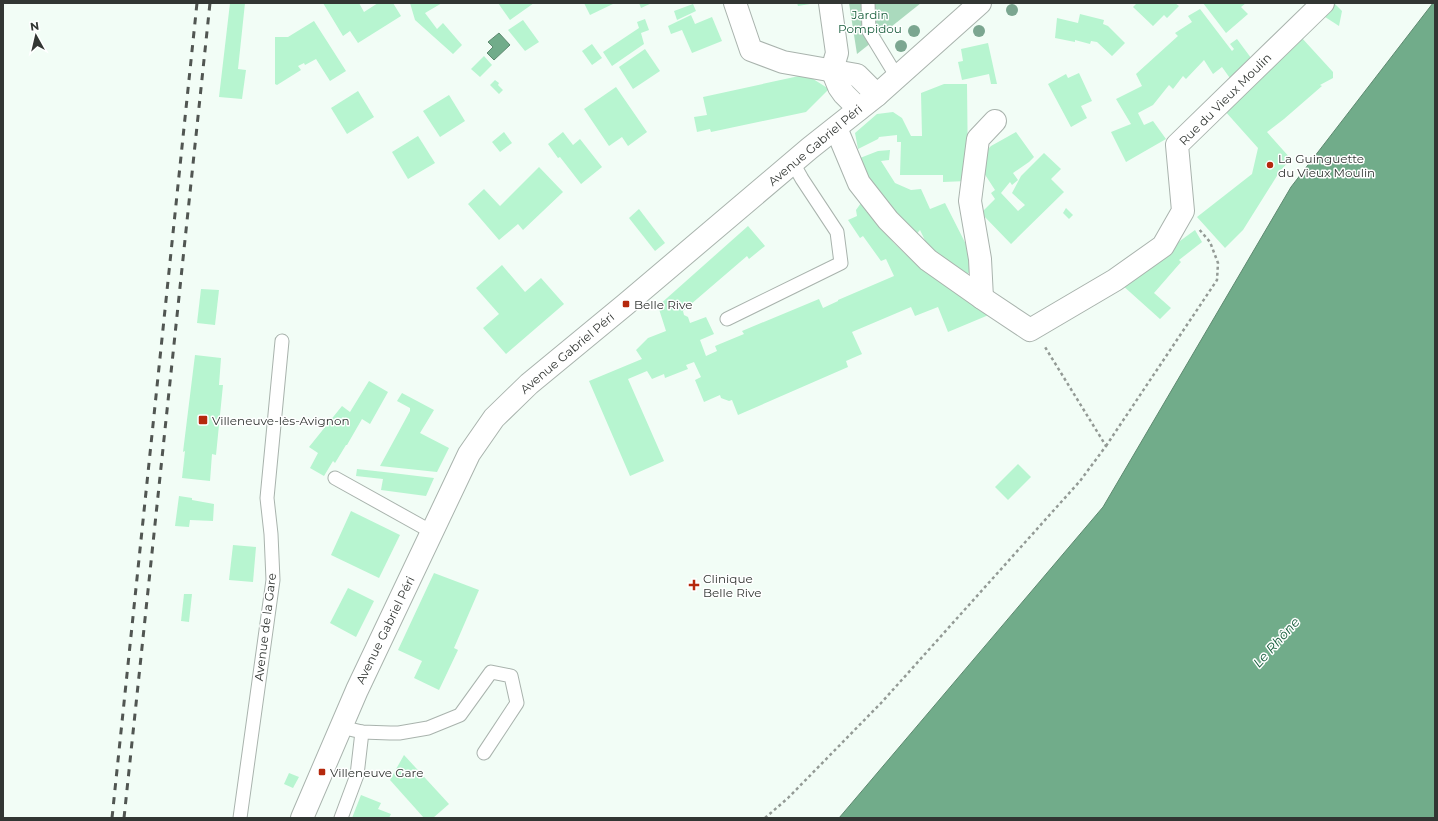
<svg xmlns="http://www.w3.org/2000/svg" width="1438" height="821" font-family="Montserrat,sans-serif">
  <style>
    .green { fill: #aadabd }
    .water { fill: #71ac8a; stroke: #5e8970 }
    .building { fill: #b7f5d0 }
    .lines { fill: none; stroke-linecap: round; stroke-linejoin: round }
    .lane-casing { stroke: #a9b3ad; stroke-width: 15 }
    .street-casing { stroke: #a9b3ad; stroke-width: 24 }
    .secondary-casing { stroke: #a9b3ad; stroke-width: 24 }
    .path { stroke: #939a95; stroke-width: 2.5; stroke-dasharray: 3 3; stroke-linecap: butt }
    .lane { stroke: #fff; stroke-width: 13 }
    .street { stroke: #fff; stroke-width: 22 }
    .secondary { stroke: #fff; stroke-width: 22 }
    .rail { stroke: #515652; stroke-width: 3; stroke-dasharray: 7 7; stroke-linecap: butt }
    .tree { fill: #7ba690 }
    .poi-dot { fill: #b5280d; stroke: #fff; stroke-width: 1.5 }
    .labels { text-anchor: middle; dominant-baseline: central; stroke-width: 3; stroke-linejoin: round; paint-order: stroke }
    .park-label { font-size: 12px; fill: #195e3d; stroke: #fff }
    .street-label { font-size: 12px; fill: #323633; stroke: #fff }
    .poi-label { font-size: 12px; fill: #323633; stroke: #fff; text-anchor: start }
    .water-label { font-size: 13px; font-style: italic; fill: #155c3b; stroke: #fff }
  </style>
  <rect width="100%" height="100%" fill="#f2fdf6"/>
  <path class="green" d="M849,3H921L857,54Z"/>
  <g class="water">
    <path d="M1433,3H1435V818H839L1103,507L1291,187Z"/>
    <path d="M499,33L510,45L494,60L487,53L493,47L488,42Z"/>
  </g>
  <g class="building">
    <path d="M230,3H245L238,69L246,70L242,99L219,97Z"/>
    <path d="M323,3H359L364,12L378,3H393L401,16L358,43L350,31L343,36Z"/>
    <path d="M410,3H442L425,13L437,29L443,23L462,45L453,54L415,20Z"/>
    <path d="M498,3H534L510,20Z"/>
    <path d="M584,3H615L590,15Z"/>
    <path d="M639,3H652L641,8Z"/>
    <path d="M797,3H810V4L798,6Z"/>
    <path d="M1137,3H1175L1179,6L1167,18L1164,15L1153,26L1133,7Z"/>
    <path d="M1203,3H1246L1241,7L1248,14L1226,33Z"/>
    <path d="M1334,3L1342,11L1339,26L1322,15Z"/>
    <path d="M693,4L696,11L677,20L674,11Z"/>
    <path d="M1200,9L1232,51L1234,49L1230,44L1237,39L1254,62L1232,81L1222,67L1213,74L1204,60L1186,79L1183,76L1173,89L1169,85L1153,105L1138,113L1144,125L1153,121L1166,139L1126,162L1111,132L1131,124L1116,99L1142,86L1136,74L1178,36L1175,33L1192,22L1188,16Z"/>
    <path d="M1080,14L1104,20L1103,24L1108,26L1125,43L1112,56L1097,42L1091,41L1090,44L1075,40V42L1055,38L1057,18L1078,23Z"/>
    <path d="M691,15L695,24L712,17L722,41L692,53L682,30L671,34L668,26Z"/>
    <path d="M645,19L649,30L641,33L644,44L612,66L603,52L639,28L637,22Z"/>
    <path d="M523,20L539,42L525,51L508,30Z"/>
    <path d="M314,21L346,71L330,81L316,59L305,65L304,63L298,66L301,70L277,85L275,84V37H288Z"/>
    <path d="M1301,37L1333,72V78L1320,85L1322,86L1284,119L1267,132L1291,159L1280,171L1243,230L1225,248L1197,217L1252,174L1258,148L1224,110Z"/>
    <path d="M988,43L997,84H991L989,74L962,80L958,62L963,61L961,49Z"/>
    <path d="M592,44L602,58L592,65L582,51Z"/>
    <path d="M645,49L660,71L633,89L619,67Z"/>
    <path d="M484,56L492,65L480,77L471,69Z"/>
    <path d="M1079,73L1092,101L1081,106L1087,118L1071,127L1048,84L1066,74L1068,78Z"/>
    <path d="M799,76L810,77L829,89L806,112L711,132L710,129L697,132L694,117L707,115L703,97Z"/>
    <path d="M495,80L499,83L498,85L503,90L499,94L490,85Z"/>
    <path d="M944,84H967L968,175L967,181L943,182V175H900L901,142H897V135L879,137L878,139L858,149L855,133L877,114L893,112L902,118L911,136H922L921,93Z"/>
    <path d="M616,87L647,132L628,146L622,137L609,146L584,109Z"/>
    <path d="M358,91L374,117L347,134L331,108Z"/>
    <path d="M449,95L465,121L440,137L423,111Z"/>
    <path d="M504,132L512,143L500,152L492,142Z"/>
    <path d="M563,132L573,145L580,139L602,167L581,184L560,157L558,158L548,144Z"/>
    <path d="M1016,132L1034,157L1029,162L1013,173L1018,180L1012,185L1010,182L1001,193L1018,211L1025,205L1012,193L1021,176L1044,153L1061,169L1051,179L1064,192L1011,244L981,213L995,199L991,193L995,190L982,170L983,154L991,146Z"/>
    <path d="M418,136L435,163L408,179L392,152Z"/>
    <path d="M890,150L889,160L881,161L895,183L911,190L921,189L930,209L945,203L976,264L965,277L932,255L920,230L913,238L904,230L863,170L860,158L878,151Z"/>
    <path d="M539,167L563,192L523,230L518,224L499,240L468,204L484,189L500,206Z"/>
    <path d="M861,203L894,243L918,266L991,314L948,332L938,307L915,316L911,307L852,332L862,354L846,361L848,367L738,415L732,400L729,401L721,398L720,395L704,402L695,380L701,377L694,362L686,365L688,369L665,378L664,374L652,379L647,371L628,379L664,461L630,476L589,381L642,359L636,350L648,338L666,331L658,306L748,226L765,246L749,259L747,256L683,311L684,315L688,317L690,323L706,317L714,334L700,340L706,356L717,351L715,346L744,334L742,331L819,299L823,308L838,301V300L894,276L886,259L881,261L863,236L860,238L848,220L857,216L856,210Z"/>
    <path d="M1066,208L1073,215L1069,219L1063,213Z"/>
    <path d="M639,209L665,243L655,251L629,218Z"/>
    <path d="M1195,230L1202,242L1179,260L1181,262L1154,293L1171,308L1160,319L1121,284Z"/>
    <path d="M502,265L525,292L541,278L564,304L506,354L483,328L499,314L476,288Z"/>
    <path d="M201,289L219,290L215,325L197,323Z"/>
    <path d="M195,355L221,358L219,385H223L216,455L212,454L210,481L182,478L185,451L183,452Z"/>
    <path d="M369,381L388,392L370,424L362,419L347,445H346L335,463L333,461L324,476L310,468L318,453L309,447L342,406L350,412Z"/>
    <path d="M402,393L434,410L420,433L449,448L437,472L380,466L410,411V408L397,401Z"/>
    <path d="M1018,464L1031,477L1008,500L995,487Z"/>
    <path d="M357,469L384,472L434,478L426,496L381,490L383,479L356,476Z"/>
    <path d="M179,496L192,498V500L214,504L213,521L190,520L189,527L175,526Z"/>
    <path d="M351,511L400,535L379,578L331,555Z"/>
    <path d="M233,545L256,547L253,582L229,580Z"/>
    <path d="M434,573L479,590L454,648L458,650L439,690L414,678L422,661L398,650Z"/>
    <path d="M348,588L374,601L356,637L330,623Z"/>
    <path d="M184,594H192L189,622L181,621Z"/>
    <path d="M404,755L449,804L433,818H424L390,780Z"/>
    <path d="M289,773L299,777L293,788L284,784Z"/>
    <path d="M361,795L381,803L378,809L391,814L389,818H352Z"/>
  </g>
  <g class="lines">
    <g class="lane-casing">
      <g id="lane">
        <path d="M868,3L869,31L897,77"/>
        <path d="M727,319L841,263L837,232L802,179L793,163"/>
        <path d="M335,478L432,532"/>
        <path d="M341,727L362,732L390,733H399L428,728L460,715L491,672L511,676L517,703L484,753"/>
        <path d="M240,818L273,580L271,534L267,498L282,341"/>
        <path d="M341,818L357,775L362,732"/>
      </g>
    </g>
    <g class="street-casing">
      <g id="street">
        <path d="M735,3L751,50L783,62L857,75L877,95"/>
        <path d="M830,3L837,53L832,70L839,87L844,94L859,109"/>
        <path d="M836,128L859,183L888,220L928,260L982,298L1030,330L1115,280L1163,246L1183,211L1177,145L1323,3"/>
        <path d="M982,298L980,259L970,201L978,139L995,121"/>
      </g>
    </g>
    <g class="secondary-casing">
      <path id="secondary" d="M302,818L357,690L469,454L494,418L529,384L626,304L810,148L877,95L980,3"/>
    </g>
    <g class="path">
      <path d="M1106,446L1217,280L1218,263L1210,242L1198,228"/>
      <path d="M765,818L788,798L882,702L1080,481L1106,446L1045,347"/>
    </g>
    <use href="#lane" class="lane"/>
    <use href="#street" class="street"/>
    <use href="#secondary" class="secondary"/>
    <g class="rail">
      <path d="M112,818L197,3"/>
      <path d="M124,818L210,3"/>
    </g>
  </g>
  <g class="tree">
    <circle cx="1012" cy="10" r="6"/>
    <circle cx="914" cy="31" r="6"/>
    <circle cx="979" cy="31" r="6"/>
    <circle cx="901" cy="46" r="6"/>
  </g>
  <g class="poi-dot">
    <circle cx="1270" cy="165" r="4"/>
    <rect x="622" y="300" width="8" height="8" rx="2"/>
    <rect x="198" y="415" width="10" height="10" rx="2"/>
    <path d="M692 579h4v4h4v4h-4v4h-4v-4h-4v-4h4z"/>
    <rect x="318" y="768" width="8" height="8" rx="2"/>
  </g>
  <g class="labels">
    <g class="park-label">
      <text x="870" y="14">Jardin<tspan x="870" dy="14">Pompidou</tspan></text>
    </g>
    <g class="street-label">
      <text transform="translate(1225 99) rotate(-45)">Rue du Vieux Moulin</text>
      <text transform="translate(815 145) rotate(-40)">Avenue Gabriel Péri</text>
      <text transform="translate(567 353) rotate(-40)">Avenue Gabriel Péri</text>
      <text transform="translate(265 627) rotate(-83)">Avenue de la Gare</text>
      <text transform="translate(385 630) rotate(-64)">Avenue Gabriel Péri</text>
    </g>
    <g class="poi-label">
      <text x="1278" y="158">La Guinguette<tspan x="1278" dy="14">du Vieux Moulin</tspan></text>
      <text x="634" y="304">Belle Rive</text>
      <text x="212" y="420">Villeneuve-lès-Avignon</text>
      <text x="703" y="578">Clinique<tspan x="703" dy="14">Belle Rive</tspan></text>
      <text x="330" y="772">Villeneuve Gare</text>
    </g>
    <g class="water-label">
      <text transform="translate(1276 642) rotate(-48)">Le Rhône</text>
    </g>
  </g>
  <rect width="1438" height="821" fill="none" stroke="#323633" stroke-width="8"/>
  <g transform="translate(36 36) rotate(352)" stroke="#ffffff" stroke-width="3" paint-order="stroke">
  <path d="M0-3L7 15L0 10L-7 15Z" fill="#323633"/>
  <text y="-6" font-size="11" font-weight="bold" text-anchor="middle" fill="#323633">N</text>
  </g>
</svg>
